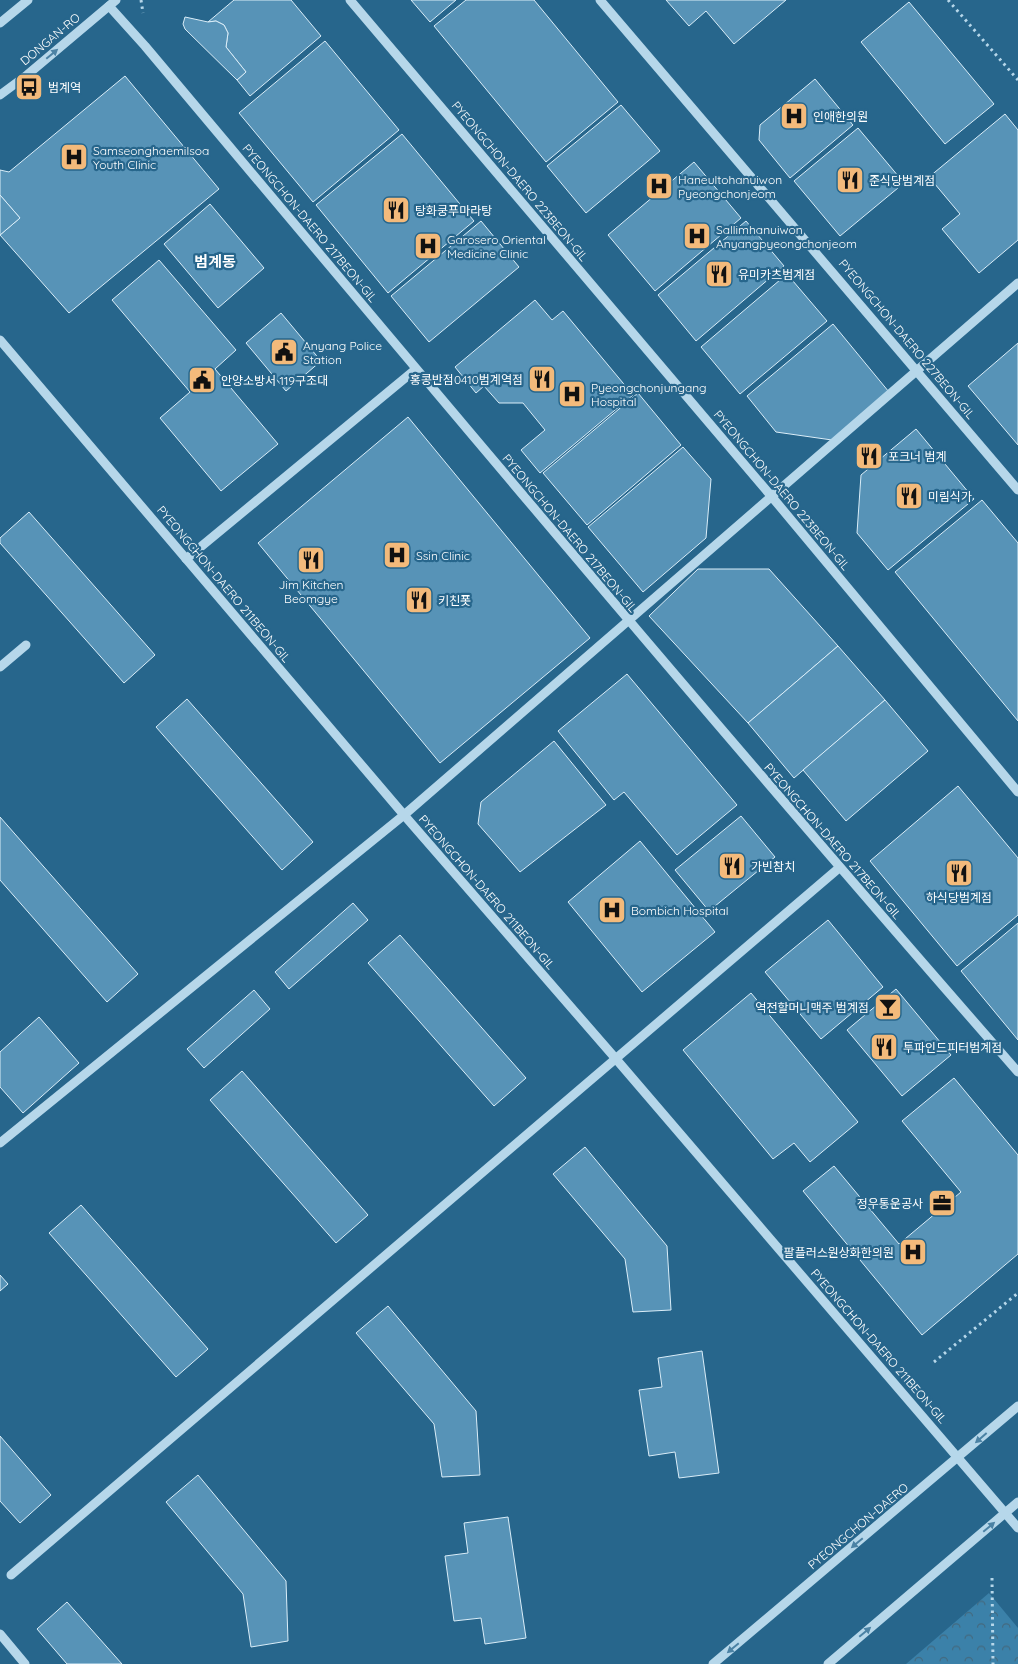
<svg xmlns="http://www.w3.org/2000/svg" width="1018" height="1664" font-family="Quicksand,'Noto Sans KR',sans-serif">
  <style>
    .forest { fill: url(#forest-crowns) }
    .building { fill: #5793b7; stroke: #daedf8 }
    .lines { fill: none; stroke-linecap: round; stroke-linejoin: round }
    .path { stroke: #b6d7ea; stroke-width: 3; stroke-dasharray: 2.5 4; stroke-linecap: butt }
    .minor { stroke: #b6d7ea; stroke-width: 9 }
    .oneway { fill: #4b82a4 }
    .labels { text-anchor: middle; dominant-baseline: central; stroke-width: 4.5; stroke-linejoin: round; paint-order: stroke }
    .street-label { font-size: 12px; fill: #fff; stroke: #27668c }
    .poi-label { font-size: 12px; fill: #fff; stroke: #27668c; text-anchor: start }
    .quarter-label { font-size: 15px; font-weight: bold; fill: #fff; stroke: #27668c }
  </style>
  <defs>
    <pattern id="forest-crowns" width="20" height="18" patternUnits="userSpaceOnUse" patternTransform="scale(1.25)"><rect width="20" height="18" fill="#3b81a9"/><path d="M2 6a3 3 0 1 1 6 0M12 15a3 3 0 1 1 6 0" fill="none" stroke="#43697f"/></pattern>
  </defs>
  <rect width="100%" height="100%" fill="#27668c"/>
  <path class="forest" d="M989,1593L1018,1628V1664H906Z"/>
  <g class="building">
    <path d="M234,0H291L321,36L250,96L237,80L246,72L226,47L228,33L224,25L216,21L208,22Z"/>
    <path d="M411,0H456L430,22Z"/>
    <path d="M466,0H534L618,102L546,162L434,26Z"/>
    <path d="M666,0H786L734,44L706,11L689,26Z"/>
    <path d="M909,2L994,104L945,144L861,42Z"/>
    <path d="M185,17L208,22L216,21L224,25L228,33L226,47L246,72L237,80L185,29L183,24Z"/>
    <path d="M325,41L399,130L313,202L239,113Z"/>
    <path d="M125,76L219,189L69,313L0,235L20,218L0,195V170L9,172Z"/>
    <path d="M815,79L853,125L790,178L759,140L760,125Z"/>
    <path d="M621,105L660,151L586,213L547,166Z"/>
    <path d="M1005,114L1018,130V240L979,273L942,229L960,214L929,177Z"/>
    <path d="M858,128L904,183L840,236L794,181Z"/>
    <path d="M402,134L474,221L388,293L316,205Z"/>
    <path d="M694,162L741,218L655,291L608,235Z"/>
    <path d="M0,195L20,218L0,235Z"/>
    <path d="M210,204L264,268L218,308L164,244Z"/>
    <path d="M481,221L519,267L429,342L391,296Z"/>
    <path d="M746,221L784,266L696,341L658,295Z"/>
    <path d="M159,260L236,350L215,369L278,444L221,491L160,418L190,392L112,300Z"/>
    <path d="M787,274L827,321L740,394L701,347Z"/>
    <path d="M535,300L552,320L563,311L633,395L540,473L521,450L545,430L523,403H499L484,386L476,393L455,367Z"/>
    <path d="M281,313L321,361L286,391L246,343Z"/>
    <path d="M833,324L889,392L832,440L776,432L747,396Z"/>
    <path d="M1018,343V445L968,386Z"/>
    <path d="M638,393L681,445L587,525L543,473Z"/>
    <path d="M408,417L590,638L440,763L258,543Z"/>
    <path d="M916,429L974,499L888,570L857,533L861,475Z"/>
    <path d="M683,447L711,479L706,538L643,592L588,527Z"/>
    <path d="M982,500L1018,543V721L895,572Z"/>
    <path d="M29,512L155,655L124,683L0,543V538Z"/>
    <path d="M698,569H769L838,646L748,723L649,616Z"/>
    <path d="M838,646L885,700L794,778L748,723Z"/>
    <path d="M627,674L737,805L677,855L624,792L614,800L558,731Z"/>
    <path d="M187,699L313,842L282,870L156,727Z"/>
    <path d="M885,700L928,751L846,821L803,770Z"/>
    <path d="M554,741L606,805L520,872L478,824L481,802Z"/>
    <path d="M958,786L1018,858V915L957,966L870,861Z"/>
    <path d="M741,816L775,857L709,911L675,870Z"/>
    <path d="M0,817L138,974L107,1002L0,880Z"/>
    <path d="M640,841L715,932L642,992L568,902Z"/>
    <path d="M353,903L368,920L289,989L275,972Z"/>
    <path d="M828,920L883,987L821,1039L765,972Z"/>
    <path d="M1018,923V1040L961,971Z"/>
    <path d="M400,935L526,1078L494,1106L368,963Z"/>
    <path d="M896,989L951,1055L902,1096L847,1030Z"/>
    <path d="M254,990L270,1009L204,1068L187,1049Z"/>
    <path d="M751,993L858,1122L810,1162L794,1143L773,1159L683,1050Z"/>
    <path d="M39,1017L79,1063L23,1113L0,1087V1052Z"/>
    <path d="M242,1071L368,1215L336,1243L210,1100Z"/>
    <path d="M954,1078L1018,1155V1254L922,1335L803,1191L834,1166L899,1244L961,1192L902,1121Z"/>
    <path d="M585,1147L667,1246L671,1310L633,1312L625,1259L553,1174Z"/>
    <path d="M81,1205L208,1349L176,1377L49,1233Z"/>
    <path d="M0,1275L8,1284L0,1291Z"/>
    <path d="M388,1306L476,1411L480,1475L442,1477L434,1424L356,1333Z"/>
    <path d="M702,1351L719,1473L679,1478L675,1452L649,1456L639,1390L662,1387L658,1358Z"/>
    <path d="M0,1436L51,1495L20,1523L0,1501Z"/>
    <path d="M198,1475L286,1581L288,1641L251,1647L243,1594L166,1502Z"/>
    <path d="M508,1517L526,1638L485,1644L481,1618L454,1621L445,1556L468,1553L464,1523Z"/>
    <path d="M67,1602L122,1664H67L37,1629Z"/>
  </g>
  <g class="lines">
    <g class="path">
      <path d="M141,0L143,13"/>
      <path d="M948,0L1018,80"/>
      <path d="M934,1362L1018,1293"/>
      <path d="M992,1578L993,1664"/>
    </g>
    <g class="minor">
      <path d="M350,0L772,497L1018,792"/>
      <path d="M600,0L1018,490"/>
      <path d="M109,6L145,46C434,390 722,734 1018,1072"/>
      <path d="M0,23L28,0"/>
      <path d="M0,95L27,75L116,0"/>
      <path d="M0,340L404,815L616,1059L1018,1528"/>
      <path d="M186,559L416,369"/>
      <path d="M0,667L26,645"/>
      <path d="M0,1143L404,815L1018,283"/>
      <path d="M11,1575L839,868"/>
      <path d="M0,1634L25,1664"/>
      <path d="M713,1664L1018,1406"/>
      <path d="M828,1664L1018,1502"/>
    </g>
  </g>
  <defs><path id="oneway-solid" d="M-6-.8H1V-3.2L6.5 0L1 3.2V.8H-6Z" transform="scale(1.25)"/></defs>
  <g class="oneway">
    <use href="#oneway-solid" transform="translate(52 54) rotate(-40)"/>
    <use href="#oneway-solid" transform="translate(981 1438) rotate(139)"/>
    <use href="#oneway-solid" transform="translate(989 1527) rotate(-40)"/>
    <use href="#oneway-solid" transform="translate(857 1543) rotate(140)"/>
    <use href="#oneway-solid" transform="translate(865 1632) rotate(-40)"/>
    <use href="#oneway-solid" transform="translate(733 1648) rotate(140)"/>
  </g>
  <defs>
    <g id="bus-square" transform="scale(1.4375)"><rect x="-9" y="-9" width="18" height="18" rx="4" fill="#f3ba7b" stroke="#27668c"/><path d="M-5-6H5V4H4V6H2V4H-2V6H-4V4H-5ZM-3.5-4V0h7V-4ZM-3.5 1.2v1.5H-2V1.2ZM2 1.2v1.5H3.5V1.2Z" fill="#111"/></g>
    <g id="hospital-square" transform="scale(1.4375)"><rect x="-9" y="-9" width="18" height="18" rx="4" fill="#f3ba7b" stroke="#27668c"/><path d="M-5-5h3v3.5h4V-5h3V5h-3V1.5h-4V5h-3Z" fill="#111"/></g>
    <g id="restaurant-square" transform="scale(1.4375)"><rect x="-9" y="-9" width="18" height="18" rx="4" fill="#f3ba7b" stroke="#27668c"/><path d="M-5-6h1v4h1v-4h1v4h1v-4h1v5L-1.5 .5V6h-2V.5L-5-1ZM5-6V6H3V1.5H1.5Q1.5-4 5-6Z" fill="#111"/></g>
    <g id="civic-square" transform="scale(1.4375)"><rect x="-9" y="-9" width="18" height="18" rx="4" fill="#f3ba7b" stroke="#27668c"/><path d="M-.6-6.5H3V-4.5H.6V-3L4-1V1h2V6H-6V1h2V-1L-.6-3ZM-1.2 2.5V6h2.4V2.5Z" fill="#111"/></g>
    <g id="bar-square" transform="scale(1.4375)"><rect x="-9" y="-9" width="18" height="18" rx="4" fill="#f3ba7b" stroke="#27668c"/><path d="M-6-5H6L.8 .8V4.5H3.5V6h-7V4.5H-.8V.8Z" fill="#111"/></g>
    <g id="office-square" transform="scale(1.4375)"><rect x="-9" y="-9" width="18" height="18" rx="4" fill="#f3ba7b" stroke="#27668c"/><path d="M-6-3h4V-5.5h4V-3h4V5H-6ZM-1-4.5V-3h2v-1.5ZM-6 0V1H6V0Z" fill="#111"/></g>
  </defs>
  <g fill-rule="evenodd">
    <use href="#bus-square" x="29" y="87"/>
    <use href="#hospital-square" x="794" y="116"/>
    <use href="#hospital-square" x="74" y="157"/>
    <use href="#restaurant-square" x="850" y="180"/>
    <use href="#hospital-square" x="659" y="186"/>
    <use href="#restaurant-square" x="396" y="210"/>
    <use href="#hospital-square" x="697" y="236"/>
    <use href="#hospital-square" x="428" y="246"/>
    <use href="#restaurant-square" x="719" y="274"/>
    <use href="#civic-square" x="284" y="352"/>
    <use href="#restaurant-square" x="542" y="379"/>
    <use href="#civic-square" x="202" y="380"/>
    <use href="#hospital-square" x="572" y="394"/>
    <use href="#restaurant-square" x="869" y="456"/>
    <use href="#restaurant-square" x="909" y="496"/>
    <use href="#hospital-square" x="397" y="555"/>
    <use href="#restaurant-square" x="311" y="560"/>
    <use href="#restaurant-square" x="419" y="600"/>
    <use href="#restaurant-square" x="732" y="866"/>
    <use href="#restaurant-square" x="959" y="873"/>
    <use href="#hospital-square" x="612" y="910"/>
    <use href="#bar-square" x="888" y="1007"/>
    <use href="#restaurant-square" x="884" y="1047"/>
    <use href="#office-square" x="942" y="1203"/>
    <use href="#hospital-square" x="913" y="1252"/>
  </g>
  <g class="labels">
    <g class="street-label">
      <text transform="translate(50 39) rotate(-40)">DONGAN-RO</text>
      <text transform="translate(520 181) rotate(50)">PYEONGCHON-DAERO 223BEON-GIL</text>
      <text transform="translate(310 223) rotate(50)">PYEONGCHON-DAERO 217BEON-GIL</text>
      <text transform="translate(907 339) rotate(50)">PYEONGCHON-DAERO 227BEON-GIL</text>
      <text transform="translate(782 490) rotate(50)">PYEONGCHON-DAERO 223BEON-GIL</text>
      <text transform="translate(570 533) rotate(50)">PYEONGCHON-DAERO 217BEON-GIL</text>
      <text transform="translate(224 584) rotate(50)">PYEONGCHON-DAERO 211BEON-GIL</text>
      <text transform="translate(833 841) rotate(49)">PYEONGCHON-DAERO 217BEON-GIL</text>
      <text transform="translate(487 892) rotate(49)">PYEONGCHON-DAERO 211BEON-GIL</text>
      <text transform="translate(879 1346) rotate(49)">PYEONGCHON-DAERO 211BEON-GIL</text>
      <text transform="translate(858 1526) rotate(-40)">PYEONGCHON-DAERO</text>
    </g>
    <g class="poi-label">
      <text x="48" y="87">범계역</text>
      <text x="813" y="116">인애한의원</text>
      <text x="93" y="150">Samseonghaemilsoa<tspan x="93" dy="14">Youth Clinic</tspan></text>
      <text x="678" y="179">Haneultohanuiwon<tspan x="678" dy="14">Pyeongchonjeom</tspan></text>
      <text x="869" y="180">준식당범계점</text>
      <text x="415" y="210">탕화쿵푸마라탕</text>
      <text x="716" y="229">Sallimhanuiwon<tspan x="716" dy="14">Anyangpyeongchonjeom</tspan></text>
      <text x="447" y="239">Garosero Oriental<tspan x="447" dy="14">Medicine Clinic</tspan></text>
      <text x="738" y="274">유미카츠범계점</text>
      <text x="303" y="345">Anyang Police<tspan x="303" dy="14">Station</tspan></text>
      <text x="523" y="379" text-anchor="end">홍콩반점0410범계역점</text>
      <text x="221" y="380">안양소방서 119구조대</text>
      <text x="591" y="387">Pyeongchonjungang<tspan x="591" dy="14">Hospital</tspan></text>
      <text x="888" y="456">포크너 범계</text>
      <text x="928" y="496">미림식가</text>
      <text x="416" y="555">Ssin Clinic</text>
      <text x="311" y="584" text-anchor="middle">Jim Kitchen<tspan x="311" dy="14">Beomgye</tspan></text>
      <text x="438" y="600">키친폿</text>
      <text x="751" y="866">가빈참치</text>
      <text x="959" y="897" text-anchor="middle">하식당범계점</text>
      <text x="631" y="910">Bombich Hospital</text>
      <text x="869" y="1007" text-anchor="end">역전할머니맥주 범계점</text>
      <text x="903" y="1047">투파인드피터범계점</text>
      <text x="923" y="1203" text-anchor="end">정우통운공사</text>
      <text x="894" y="1252" text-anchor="end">팔플러스원상화한의원</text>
    </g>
    <g class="quarter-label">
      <text x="215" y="261">범계동</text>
    </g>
  </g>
</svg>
